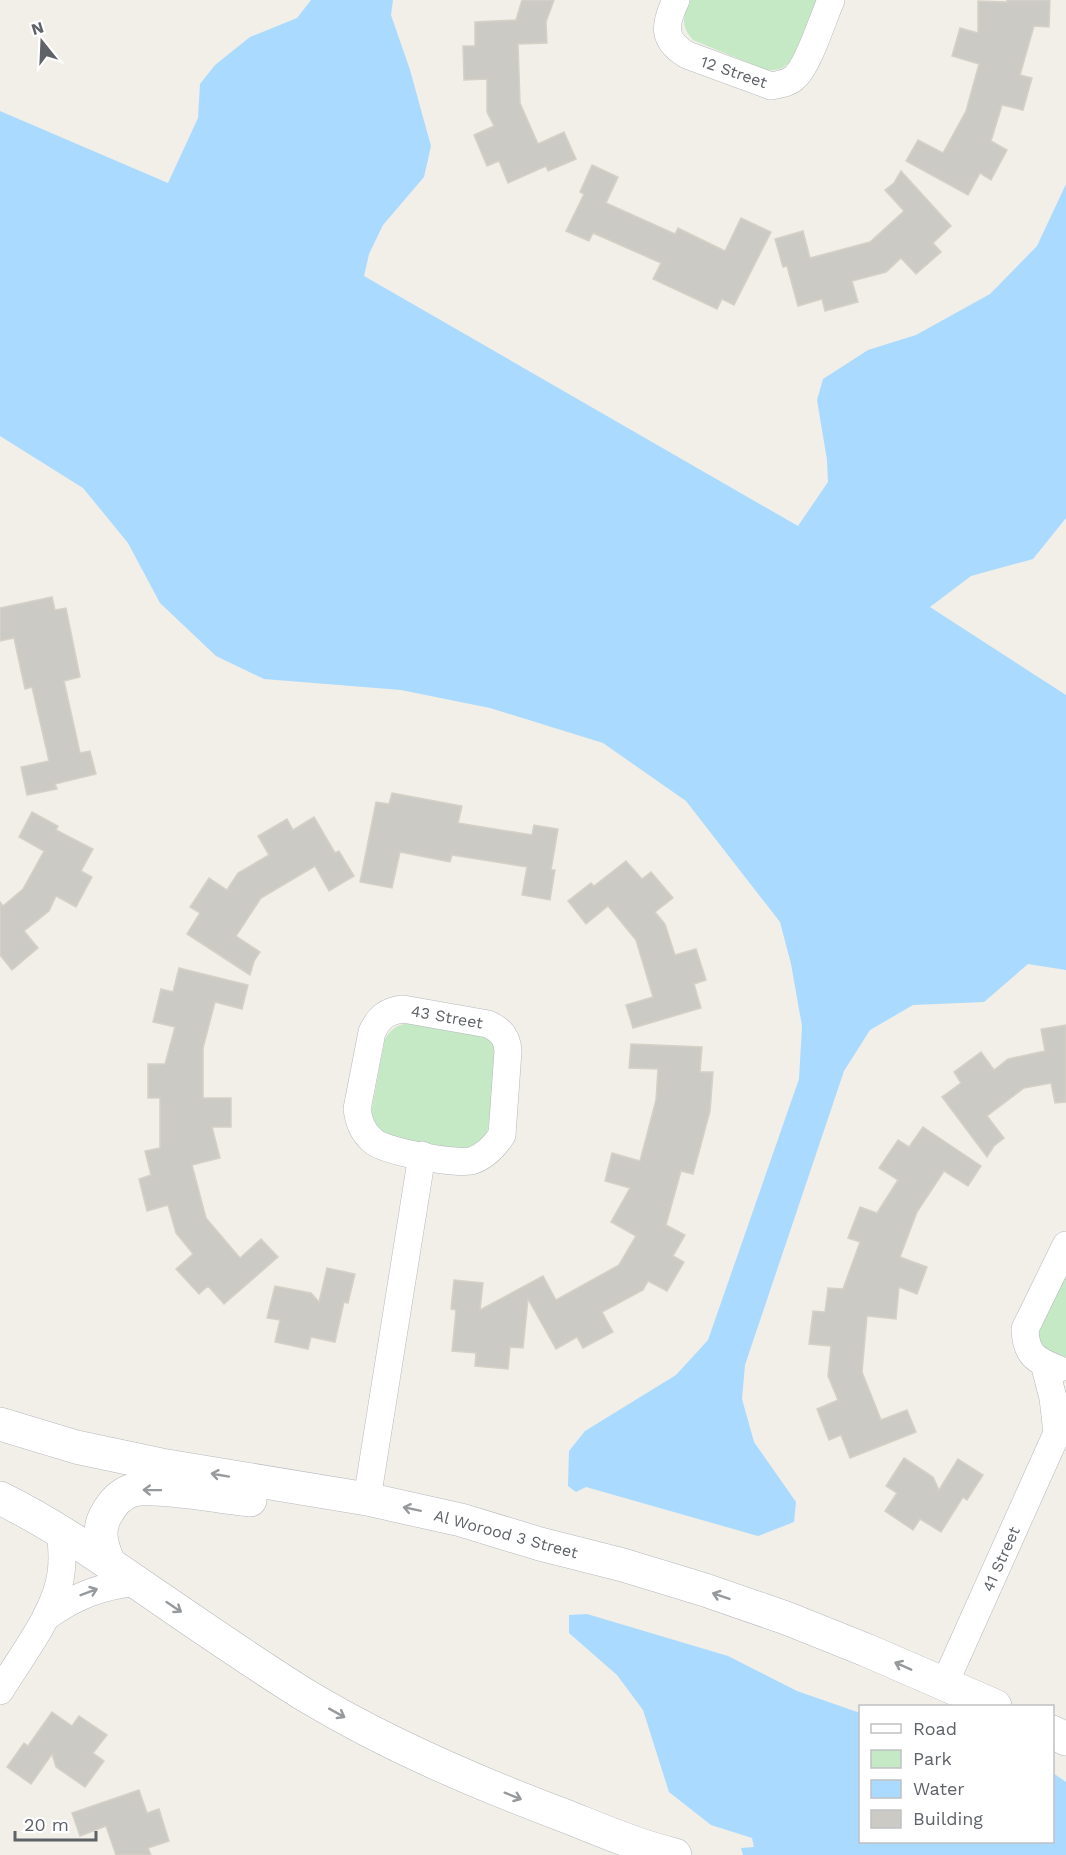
<svg xmlns="http://www.w3.org/2000/svg" width="1066" height="1855" font-family="'Work Sans',sans-serif">
  <style>
    .green { fill: #c5e8c5 }
    .water { fill: #aadaff }
    .building { fill: #cccac5; stroke: #d6d1c6; stroke-width: 1.5 }
    .lines { fill: none; stroke-linecap: round; stroke-linejoin: round }
    .minor-casing { stroke: #b5b8bc; stroke-width: 28 }
    .tertiary-casing { stroke: #b5b8bc; stroke-width: 34 }
    .minor { stroke: #fff; stroke-width: 27 }
    .tertiary { stroke: #fff; stroke-width: 33 }
    .oneway { stroke: #979a9d }
    .labels { text-anchor: middle; dominant-baseline: central; stroke-width: 5; stroke-linejoin: round; paint-order: stroke }
    .street-label { font-size: 16px; fill: #5f6368; stroke: #fff }
  </style>
  <rect width="100%" height="100%" fill="#f1efe8"/>
  <g class="green">
    <path d="M690,0H818L793,59C785,68 778,71 766,70L693,40C680,25 683,17 690,0Z"/>
    <path d="M409,1023L487,1036L495,1043L500,1063L487,1133L483,1143L461,1152L377,1133L371,1113L385,1039C391,1029 397,1025 409,1023Z"/>
    <path d="M1066,1265V1359L1049,1352L1042,1345L1038,1335L1041,1324Z"/>
  </g>
  <g class="water">
    <path d="M311,0H393L391,15L410,70L431,146L424,177L383,225L369,254L364,276L798,526L828,482L827,460L817,400L823,379L868,350L916,335L990,294L1037,246L1066,184V518L1033,559L971,576L930,607L1066,695V970L1028,964L984,1002L913,1005L870,1030L844,1071L745,1365L742,1399L754,1442L796,1502L794,1522L758,1536L586,1487L576,1492L568,1486L569,1451L585,1431L676,1375L708,1340L799,1079L802,1026L791,964L780,922L686,801L603,743L490,708L401,690L264,679L216,656L160,603L128,543L83,488L0,436V111L168,183L198,118L200,84L215,65L250,37L297,18Z"/>
    <path d="M587,1614L728,1656L797,1691L860,1713V1842H1052L1053,1773L1066,1782V1855H743L741,1848L754,1847L752,1838L711,1825L669,1792L643,1710L617,1675L569,1633V1615Z"/>
  </g>
  <g class="building">
    <path d="M522,0H554L546,22L547,43L518,44L520,103L538,144L564,132L576,159L548,171L546,166L508,183L499,161L487,166L474,135L494,126L487,112V79L464,80L463,46H475V22L516,20Z"/>
    <path d="M1007,0H1050L1049,27L1034,26L1020,75L1032,78L1023,110L1002,105L991,141L1007,150L991,180L980,173L968,195L906,161L918,140L943,153L966,111L979,64L952,56L960,28L978,33V1L1007,2Z"/>
    <path d="M592,165L618,177L606,203L675,234L678,228L725,251L741,218L771,232L734,305L722,299L717,309L653,279L661,263L593,233L589,241L566,231L584,194L580,192Z"/>
    <path d="M901,171L951,226L933,243L941,252L916,274L901,258L886,272L852,281L858,302L825,311L822,299L798,306L787,266L783,267L775,239L803,231L810,258L870,242L904,211L885,190L894,183Z"/>
    <path d="M52,597L55,610L66,608L80,677L64,681L80,753L90,751L96,774L55,784L57,789L27,795L21,767L49,761L32,687L25,689L14,638L0,641V608Z"/>
    <path d="M392,793L462,806L458,823L532,835L534,825L558,829L551,870H555L550,900L522,895L527,867L452,855L450,862L400,852L392,888L360,882L376,802L389,804Z"/>
    <path d="M32,812L58,826L56,830L93,849L81,871L92,877L76,907L56,896L49,911L24,931L38,948L12,970L0,955V902L3,906L23,889L44,851L19,837Z"/>
    <path d="M314,817L335,853L339,851L354,876L329,891L315,866L261,898L236,936L260,952L254,961L250,975L187,934L200,913L190,907L209,878L227,890L238,873L269,855L258,836L287,819L293,830Z"/>
    <path d="M626,861L642,879L651,872L673,898L655,912L665,924L675,955L696,949L706,980L694,984L701,1008L633,1028L626,1005L653,997L636,940L608,906L586,924L568,901L591,883L594,886Z"/>
    <path d="M179,968L248,985L242,1009L215,1002L203,1048V1098H231V1127H212L220,1158L192,1165L206,1218L240,1258L261,1239L278,1257L224,1304L208,1286L199,1294L176,1269L193,1254L176,1233L168,1205L147,1211L139,1179L151,1175L145,1151L160,1148V1098H148V1064H165L175,1027L153,1022L161,989L173,992Z"/>
    <path d="M1066,1025V1102L1055,1103L1051,1083L1024,1088L987,1116L1004,1138L994,1146L987,1157L942,1097L961,1083L954,1072L981,1052L994,1070L1008,1059L1045,1051L1041,1029Z"/>
    <path d="M631,1044L702,1047L700,1072H713L710,1111L693,1174L681,1171L666,1225L685,1235L673,1256L684,1262L667,1291L648,1281L643,1290L602,1312L613,1332L583,1348L577,1337L556,1349L528,1299L523,1348L510,1347L508,1369L475,1366L476,1353L452,1351L456,1310L451,1309L454,1280L483,1283L480,1310L543,1276L556,1300L619,1265L636,1236L611,1222L630,1188L605,1181L612,1153L640,1161L656,1100L658,1069L629,1068Z"/>
    <path d="M923,1127L981,1166L968,1186L944,1171L917,1212L900,1257L927,1267L917,1294L899,1287L896,1319L867,1316L862,1372L881,1420L907,1410L916,1432L850,1458L841,1435L829,1440L817,1409L838,1400L828,1376L831,1346L809,1344L813,1311L825,1312L828,1288L843,1289L860,1242L848,1238L860,1207L877,1213L898,1180L879,1168L898,1140L909,1147Z"/>
    <path d="M327,1268L355,1274L348,1303L344,1302L335,1342L311,1337L308,1349L275,1342L280,1320L267,1318L275,1286L311,1293L319,1302Z"/>
    <path d="M904,1458L933,1477L939,1490L958,1459L983,1475L967,1500L963,1497L941,1532L920,1519L913,1530L885,1511L897,1493L886,1486Z"/>
    <path d="M52,1712L72,1726L79,1716L107,1735L93,1753L104,1761L85,1787L56,1767L52,1754L31,1784L7,1767L24,1743L28,1746Z"/>
    <path d="M139,1790L147,1813L159,1809L169,1841L148,1848L151,1855H116L106,1826L80,1836L72,1813Z"/>
  </g>
  <g class="lines">
    <g class="minor-casing">
      <g id="minor">
        <path d="M676,0C664,25 662,40 687,55L771,86C780,84 787,84 794,78C808,67 823,18 831,0"/>
        <path d="M403,1009L488,1024C501,1030 507,1037 508,1051L502,1135C494,1147 485,1157 471,1161C455,1164 385,1152 373,1141C362,1132 359,1121 357,1109L372,1032C379,1017 387,1011 403,1009Z"/>
        <path d="M1058,1369C1035,1360 1026,1355 1025,1329L1066,1245"/>
        <path d="M367,1499L422,1155"/>
        <path d="M46,1617C75,1596 101,1586 137,1582"/>
        <path d="M944,1685L1057,1433L1053,1398L1044,1363"/>
        <path d="M0,1691C20,1658 57,1611 61,1573C63,1559 62,1546 60,1531"/>
      </g>
    </g>
    <g class="tertiary-casing">
      <g id="tertiary">
        <path d="M0,1424L76,1447L161,1465L367,1499L461,1520L540,1544L623,1565L705,1590L786,1618L866,1650L995,1706"/>
        <path d="M0,1498C49,1522 94,1553 139,1584C193,1621 249,1660 305,1695C388,1745 477,1783 568,1817C603,1831 638,1846 675,1855"/>
        <path d="M108,1561C101,1544 97,1529 107,1513C112,1504 120,1495 130,1491C152,1483 223,1498 250,1500"/>
        <path d="M1052,1732L1066,1739"/>
      </g>
    </g>
    <use href="#minor" class="minor"/>
    <use href="#tertiary" class="tertiary"/>
  </g>
  <defs><path id="oneway-shaft" d="M-6 0H5M1.5-3L5.5 0L1.5 3" fill="none" stroke-width="1.6" stroke-linecap="round" stroke-linejoin="round" transform="scale(1.5)"/></defs>
  <g class="oneway">
    <use href="#oneway-shaft" transform="translate(220 1475) rotate(-170)"/>
    <use href="#oneway-shaft" transform="translate(152 1490) rotate(-179)"/>
    <use href="#oneway-shaft" transform="translate(412 1509) rotate(-168)"/>
    <use href="#oneway-shaft" transform="translate(89 1592) rotate(-21)"/>
    <use href="#oneway-shaft" transform="translate(721 1596) rotate(-161)"/>
    <use href="#oneway-shaft" transform="translate(174 1607) rotate(34)"/>
    <use href="#oneway-shaft" transform="translate(903 1666) rotate(-156)"/>
    <use href="#oneway-shaft" transform="translate(337 1713) rotate(29)"/>
    <use href="#oneway-shaft" transform="translate(513 1796) rotate(22)"/>
  </g>
  <g class="labels">
    <g class="street-label">
      <text transform="translate(734 72) rotate(19)">12 Street</text>
      <text transform="translate(447 1017) rotate(10)">43 Street</text>
      <text transform="translate(506 1534) rotate(15)">Al Worood 3 Street</text>
      <text transform="translate(1001 1559) rotate(-66)">41 Street</text>
    </g>
  </g>
  <rect x="859" y="1705" width="195" height="138" fill="#ffffff" stroke="#bfc1c3" stroke-width="1.5"/>
  <rect x="871" y="1724" width="30" height="9" fill="#ffffff" stroke="#bfc1c3" stroke-width="1.5"/>
  <text x="913" y="1735" font-size="18" fill="#5f6368">Road</text>
  <rect x="871" y="1750" width="30" height="18" fill="#c5e8c5" stroke="#bfc1c3" stroke-width="1.5"/>
  <text x="913" y="1765" font-size="18" fill="#5f6368">Park</text>
  <rect x="871" y="1780" width="30" height="18" fill="#aadaff" stroke="#bfc1c3" stroke-width="1.5"/>
  <text x="913" y="1795" font-size="18" fill="#5f6368">Water</text>
  <rect x="871" y="1810" width="30" height="18" fill="#cccac5" stroke="#bfc1c3" stroke-width="1.5"/>
  <text x="913" y="1825" font-size="18" fill="#5f6368">Building</text>
  <g transform="translate(42 42) rotate(342)" stroke="#ffffff" stroke-width="4.5" paint-order="stroke">
  <path d="M0-4.5L10 22L0 15L-10 22Z" fill="#5f6368"/>
  <text y="-9" font-size="16" font-weight="bold" text-anchor="middle" fill="#5f6368">N</text>
  </g>
  <path d="M15 1831v9h81v-9" fill="none" stroke="#5f6368" stroke-width="3"/>
  <text x="24" y="1831" font-size="18" fill="#5f6368" stroke="#ffffff" stroke-width="4.5" paint-order="stroke">20 m</text>
</svg>
